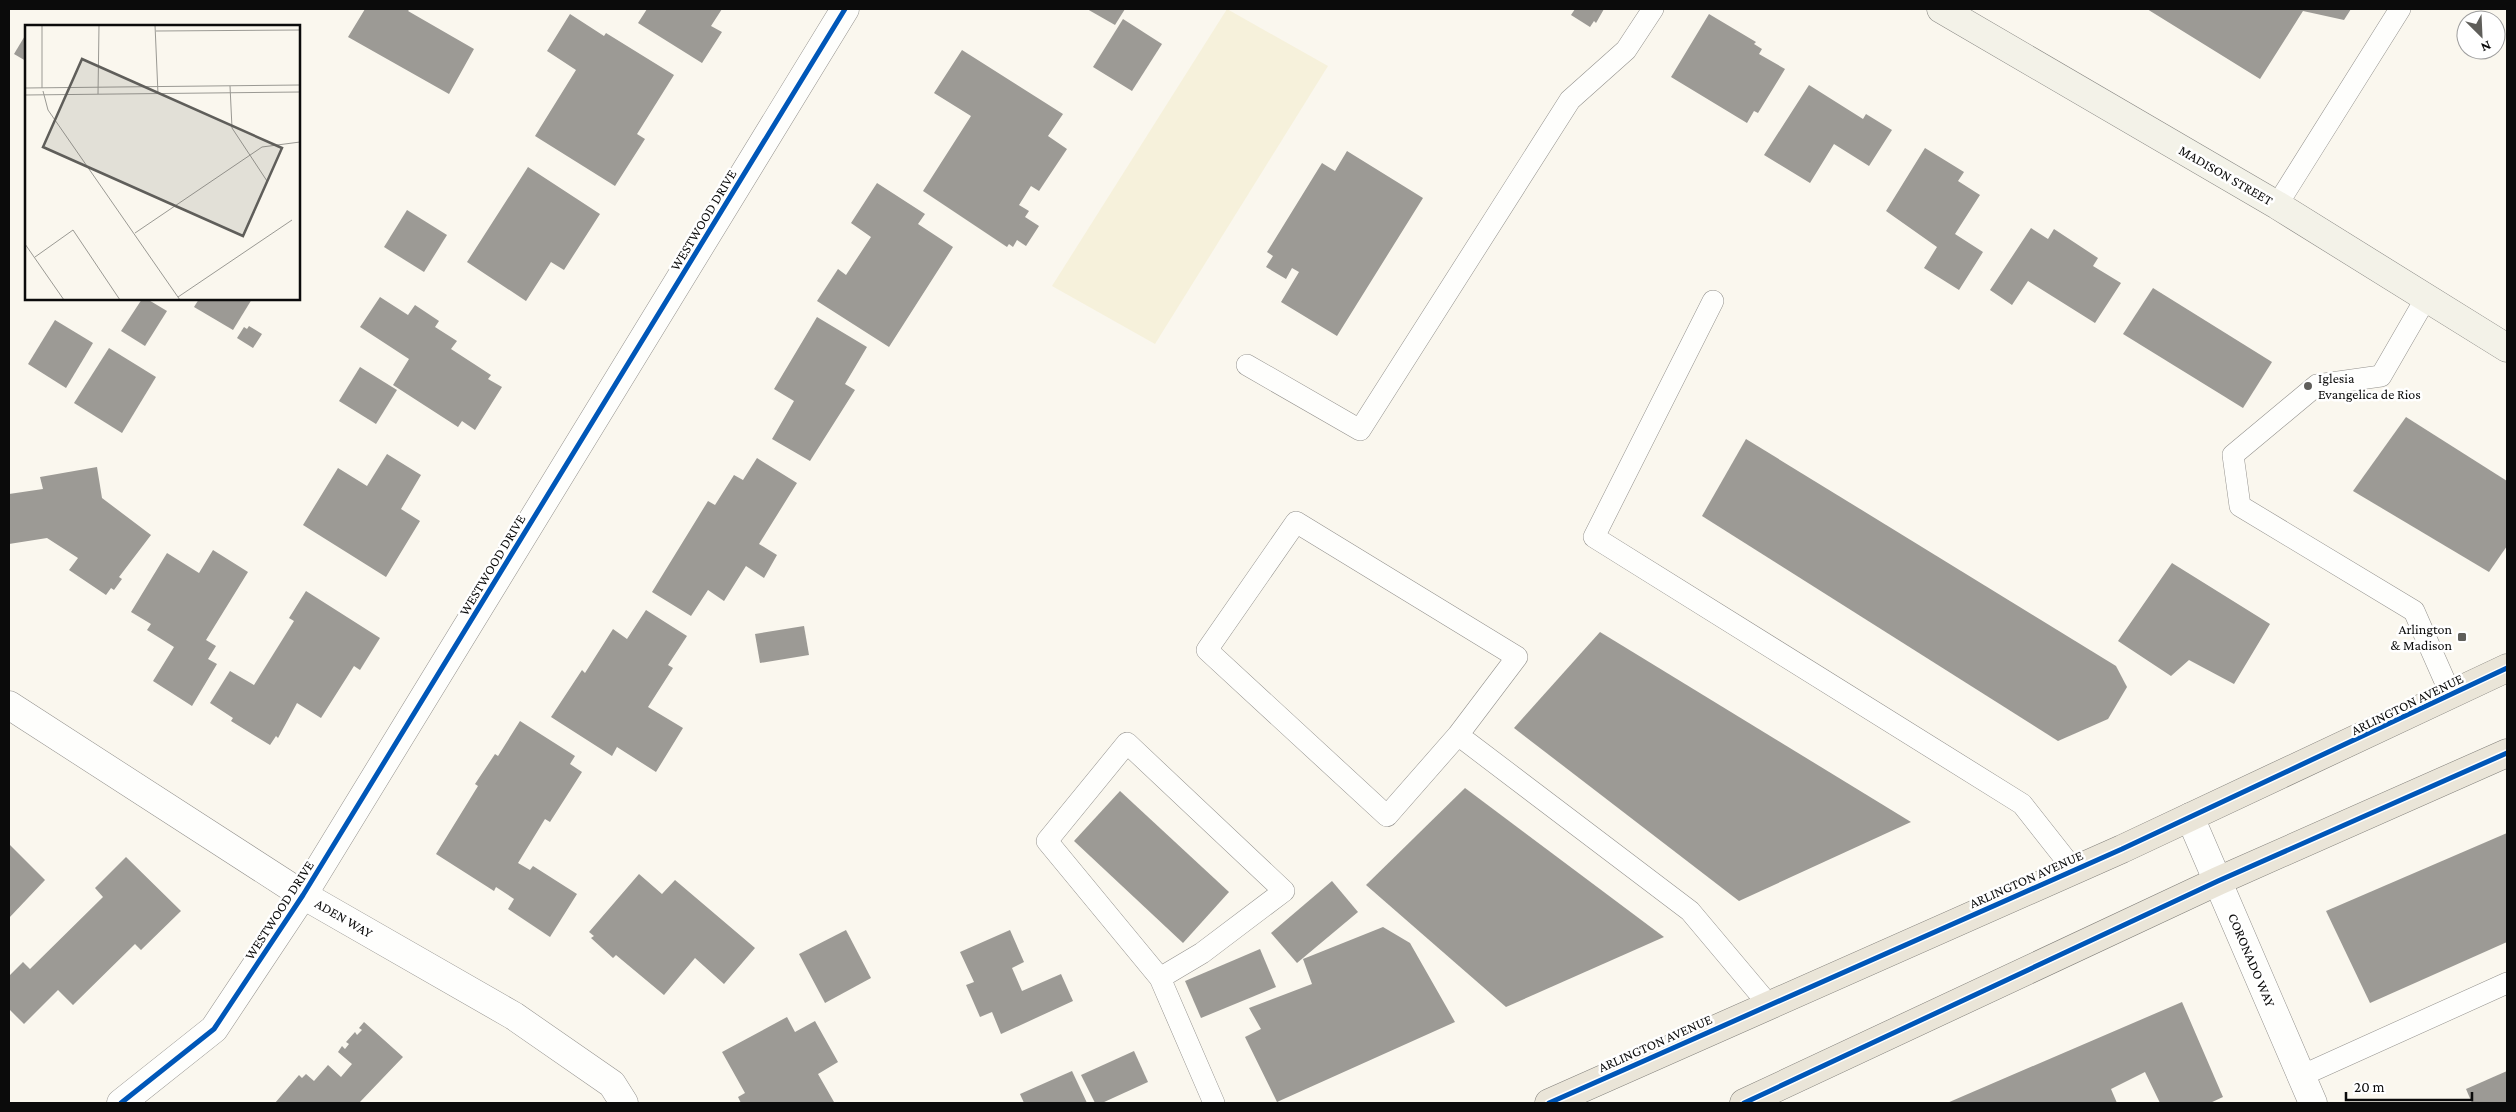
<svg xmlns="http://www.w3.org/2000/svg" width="2516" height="1112" font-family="'Crimson Pro',serif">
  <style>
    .farmland { fill: #f6f1db }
    .building { fill: #9c9a95 }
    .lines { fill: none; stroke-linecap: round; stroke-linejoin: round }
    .service-casing { stroke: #93918d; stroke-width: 22 }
    .minor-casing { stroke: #93918d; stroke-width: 29 }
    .secondary-casing { stroke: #898884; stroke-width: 29 }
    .primary-casing { stroke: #807f7a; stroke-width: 29 }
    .service { stroke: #fefefc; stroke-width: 21 }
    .minor { stroke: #fefefc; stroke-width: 28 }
    .secondary { stroke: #f3f2e8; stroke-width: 28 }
    .primary { stroke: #eae5d8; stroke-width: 28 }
    .cycleway-casing { stroke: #fff; stroke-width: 8 }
    .cycleway { stroke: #0057b8; stroke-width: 5 }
    .poi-dot { fill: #5f5e5a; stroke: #fff; stroke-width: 2 }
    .labels { text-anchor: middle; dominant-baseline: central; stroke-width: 5; stroke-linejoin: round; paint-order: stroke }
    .street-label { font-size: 14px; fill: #0b0b0b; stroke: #fff }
    .poi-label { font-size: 14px; fill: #0b0b0b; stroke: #fff; text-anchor: start }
    .inset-road { fill: none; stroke: #9a9993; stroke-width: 1 }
    .view { fill: #5f5e5a; fill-opacity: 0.15; stroke: #5f5e5a; stroke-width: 2.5 }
    .inset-edge { fill: none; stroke: #0b0b0b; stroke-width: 2.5 }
  </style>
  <rect width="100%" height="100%" fill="#faf7ee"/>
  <path class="farmland" d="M1227,9L1328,66L1155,344L1052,286Z"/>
  <g class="building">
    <path d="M365,9H410L408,11L474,49L449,94L348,37Z"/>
    <path d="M647,9H722L711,26L722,32L702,63L638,23Z"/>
    <path d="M1087,9H1125L1115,25Z"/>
    <path d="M1575,9H1604L1596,23L1594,21L1590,27L1571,15Z"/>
    <path d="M2147,9H2351L2344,20L2303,11L2260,79Z"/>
    <path d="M570,14L604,36L606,33L674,75L637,134L645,139L615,186L535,136L576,70L547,51Z"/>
    <path d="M1709,14L1756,42L1754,44L1762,49L1759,54L1785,69L1758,113L1754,111L1747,123L1671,77Z"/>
    <path d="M1123,19L1162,44L1132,91L1093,67Z"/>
    <path d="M26,34V61L14,54Z"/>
    <path d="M962,50L1063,114L1048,136L1067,149L1039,191L1031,186L1019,205L1029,211L1025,217L1039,226L1026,246L1017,240L1013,247L1009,244L1007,247L923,191L971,116L934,93Z"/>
    <path d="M1809,85L1863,119L1866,114L1892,130L1869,166L1834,144L1810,183L1764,155Z"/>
    <path d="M1925,148L1964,172L1958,181L1980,195L1955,234L1983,252L1959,290L1924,268L1937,247L1886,211Z"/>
    <path d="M1347,151L1423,198L1337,336L1281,302L1299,272L1292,268L1286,279L1266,267L1273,256L1267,252L1322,163L1335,171Z"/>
    <path d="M528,167L600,214L564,270L551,262L526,301L467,262Z"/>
    <path d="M877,183L925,214L918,224L953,247L889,347L817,301L838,269L846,275L871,237L851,223Z"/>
    <path d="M407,210L447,235L424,272L384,247Z"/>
    <path d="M2031,228L2048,239L2054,229L2098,258L2093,266L2121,283L2095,323L2028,281L2012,305L1990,290Z"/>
    <path d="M2153,288L2272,362L2243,408L2123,334Z"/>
    <path d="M380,297L408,315L415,305L439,321L435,327L457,341L451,349L491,375L488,379L502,387L475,430L462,421L458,427L393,385L409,359L360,327Z"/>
    <path d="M142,299H147L167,311L145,346L121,331Z"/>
    <path d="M199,299H252L233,330L194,307Z"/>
    <path d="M817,317L867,347L845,384L855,390L810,461L772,439L794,401L774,389Z"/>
    <path d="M55,320L93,343L66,388L28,364Z"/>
    <path d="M249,326L262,334L253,348L237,338L244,327L247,329Z"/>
    <path d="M109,348L156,377L122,433L74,403Z"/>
    <path d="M360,367L397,390L376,424L339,401Z"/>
    <path d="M2406,417L2507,481V546L2489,572L2353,491Z"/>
    <path d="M1746,439L2116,666L2127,687L2108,719L2058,741L1702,516Z"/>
    <path d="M387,454L421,475L401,509L420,521L386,577L303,525L338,468L367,486Z"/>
    <path d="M757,458L797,483L759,544L777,555L764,578L746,566L724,601L708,590L691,616L652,592L708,501L715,505L734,475L743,480Z"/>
    <path d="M97,467L102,498L151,535L119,577L122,579L114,590L111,588L106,595L69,570L78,558L47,538L9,544V494L43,489L40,477Z"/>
    <path d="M213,550L248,572L206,640L216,646L208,659L217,664L192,706L153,681L174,647L147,630L151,624L131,612L167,553L199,573Z"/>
    <path d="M2172,563L2270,624L2234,684L2189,660L2171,676L2118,641Z"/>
    <path d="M306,591L380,638L360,670L354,666L321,718L297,703L278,738L276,736L270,745L231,721L233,718L210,703L230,671L254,685L294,621L289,618Z"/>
    <path d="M646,610L687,636L668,665L673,668L648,707L683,728L656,772L617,747L612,756L551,717L582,670L585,673L613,629L627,639Z"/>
    <path d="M804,626L809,655L760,663L755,634Z"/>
    <path d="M1600,632L1911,822L1739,901L1514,728Z"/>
    <path d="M520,721L575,756L570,764L582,772L550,822L545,819L518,863L530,870L533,866L577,894L550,937L508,909L514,899L496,887L494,891L436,854L478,786L475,784L495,754L498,756Z"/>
    <path d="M1465,788L1664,937L1506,1007L1366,885Z"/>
    <path d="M1120,791L1229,892L1183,943L1074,841Z"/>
    <path d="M2507,833V942L2370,1003L2326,911Z"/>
    <path d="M9,844L45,880L9,918Z"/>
    <path d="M126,857L181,911L141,950L135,944L73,1005L58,990L24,1024L9,1009V976L23,962L30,969L103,897L95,888Z"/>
    <path d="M639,874L662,894L675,880L755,948L724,984L695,958L664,995L616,955L613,958L591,938L594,936L589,932Z"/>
    <path d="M1332,881L1358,912L1297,963L1271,933Z"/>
    <path d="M1383,927L1410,943L1455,1022L1277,1102L1245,1037L1261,1029L1249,1008L1312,984L1303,959Z"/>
    <path d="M846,930L871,978L825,1003L799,954Z"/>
    <path d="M1010,930L1024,962L1012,968L1022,991L1061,974L1073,1001L1001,1034L992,1012L980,1017L966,985L974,982L960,952Z"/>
    <path d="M1260,949L1276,987L1201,1018L1185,981Z"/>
    <path d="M2182,1002L2223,1097L2210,1103H2160L2145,1072L2111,1089L2117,1103H1947Z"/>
    <path d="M787,1017L795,1032L815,1021L838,1062L818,1074L834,1102L833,1103H741L738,1097L745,1093L722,1052Z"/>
    <path d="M364,1022L403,1057L359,1103H275L299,1075L302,1078L306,1074L314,1081L328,1065L341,1077L352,1064L338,1052L342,1046L345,1049L349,1044L346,1042L355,1032L357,1035L362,1030L359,1028Z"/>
    <path d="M1134,1051L1148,1082L1102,1103H1095L1081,1075Z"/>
    <path d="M1072,1071L1087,1103H1024L1020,1094Z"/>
    <path d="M2507,1071V1103H2472L2466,1089Z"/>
  </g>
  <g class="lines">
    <g class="service-casing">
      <g id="service">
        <path d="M2277,205L2400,9"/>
        <path d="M2426,298L2381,376L2317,385L2233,455L2240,506L2414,611L2451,695"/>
        <path d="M1713,301L1594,537L2022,804L2074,870"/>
        <path d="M1247,365L1360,430L1570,100L1626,50L1653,9"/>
        <path d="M1458,735L1517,657L1296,522L1207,650L1387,816L1458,735L1690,911L1769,1005"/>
        <path d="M1160,978L1202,953L1284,891L1127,743L1047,841L1160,978L1214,1103"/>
        <path d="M2301,1076L2507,983"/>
      </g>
    </g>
    <g class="minor-casing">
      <g id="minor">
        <path d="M9,705L303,895L514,1016L612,1084L624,1103"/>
        <path d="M2190,817L2313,1103"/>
        <path d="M121,1103L214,1029L303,895L845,9"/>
      </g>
    </g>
    <g class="secondary-casing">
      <path id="secondary" d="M1941,9L2277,205L2507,348"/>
    </g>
    <g class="primary-casing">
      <g id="primary">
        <path d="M1549,1103L2122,849L2507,668"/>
        <path d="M1744,1103L2218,881L2507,753"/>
      </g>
    </g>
    <use href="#service" class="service"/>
    <use href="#minor" class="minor"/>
    <use href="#secondary" class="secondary"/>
    <use href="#primary" class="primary"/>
    <g class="cycleway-casing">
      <g id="cycleway">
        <path d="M121,1103L214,1029L303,895L845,9"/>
        <path d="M1549,1103L2122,849L2507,668"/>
        <path d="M1744,1103L2218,881L2507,753"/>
      </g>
    </g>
    <use href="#cycleway" class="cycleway"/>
  </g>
  <g class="poi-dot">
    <circle cx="2308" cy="386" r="5"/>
    <rect x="2457" y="632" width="10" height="10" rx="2.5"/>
  </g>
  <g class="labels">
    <g class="street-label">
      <text transform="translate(2226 175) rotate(30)">MADISON STREET</text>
      <text transform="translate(703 220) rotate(-59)">WESTWOOD DRIVE</text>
      <text transform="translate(492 565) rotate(-59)">WESTWOOD DRIVE</text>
      <text transform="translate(2407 704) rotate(-26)">ARLINGTON AVENUE</text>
      <text transform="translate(2026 879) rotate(-24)">ARLINGTON AVENUE</text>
      <text transform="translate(279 910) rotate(-57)">WESTWOOD DRIVE</text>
      <text transform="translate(344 918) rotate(30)">ADEN WAY</text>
      <text transform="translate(2252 960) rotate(67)">CORONADO WAY</text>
      <text transform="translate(1655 1043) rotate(-24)">ARLINGTON AVENUE</text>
    </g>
    <g class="poi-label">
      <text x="2318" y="378">Iglesia<tspan x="2318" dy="16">Evangelica de Rios</tspan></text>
      <text x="2452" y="629" text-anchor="end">Arlington<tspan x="2452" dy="16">&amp; Madison</tspan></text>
    </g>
  </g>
  <g transform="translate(25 25)">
    <rect width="275" height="275" fill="#faf7ee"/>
    <path class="inset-road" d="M17,0V63M130,0L133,69M131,6L275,5M205,61L207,103L242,156M0,63L275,60M18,66L23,85L155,275M73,69L74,0M0,70L275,67M110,208L237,122L275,117M0,219L39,275M10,232L48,205L95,275M153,272L267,195"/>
    <path class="view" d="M57,34L257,123L218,211L18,122Z"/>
    <rect width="275" height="275" class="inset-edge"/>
  </g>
  <rect width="2516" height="1112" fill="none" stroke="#0b0b0b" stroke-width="20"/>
  <g transform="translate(2481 35) rotate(156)"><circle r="24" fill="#ffffff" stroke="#9d9d9d"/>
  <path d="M0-4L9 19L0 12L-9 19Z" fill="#5f5e5a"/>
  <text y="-8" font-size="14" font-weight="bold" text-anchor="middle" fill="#0b0b0b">N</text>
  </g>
  <path d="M2346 1092v8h126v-8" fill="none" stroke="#0b0b0b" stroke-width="2.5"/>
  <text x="2354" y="1092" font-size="15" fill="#0b0b0b" stroke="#ffffff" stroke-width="4" paint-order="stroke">20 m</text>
</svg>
